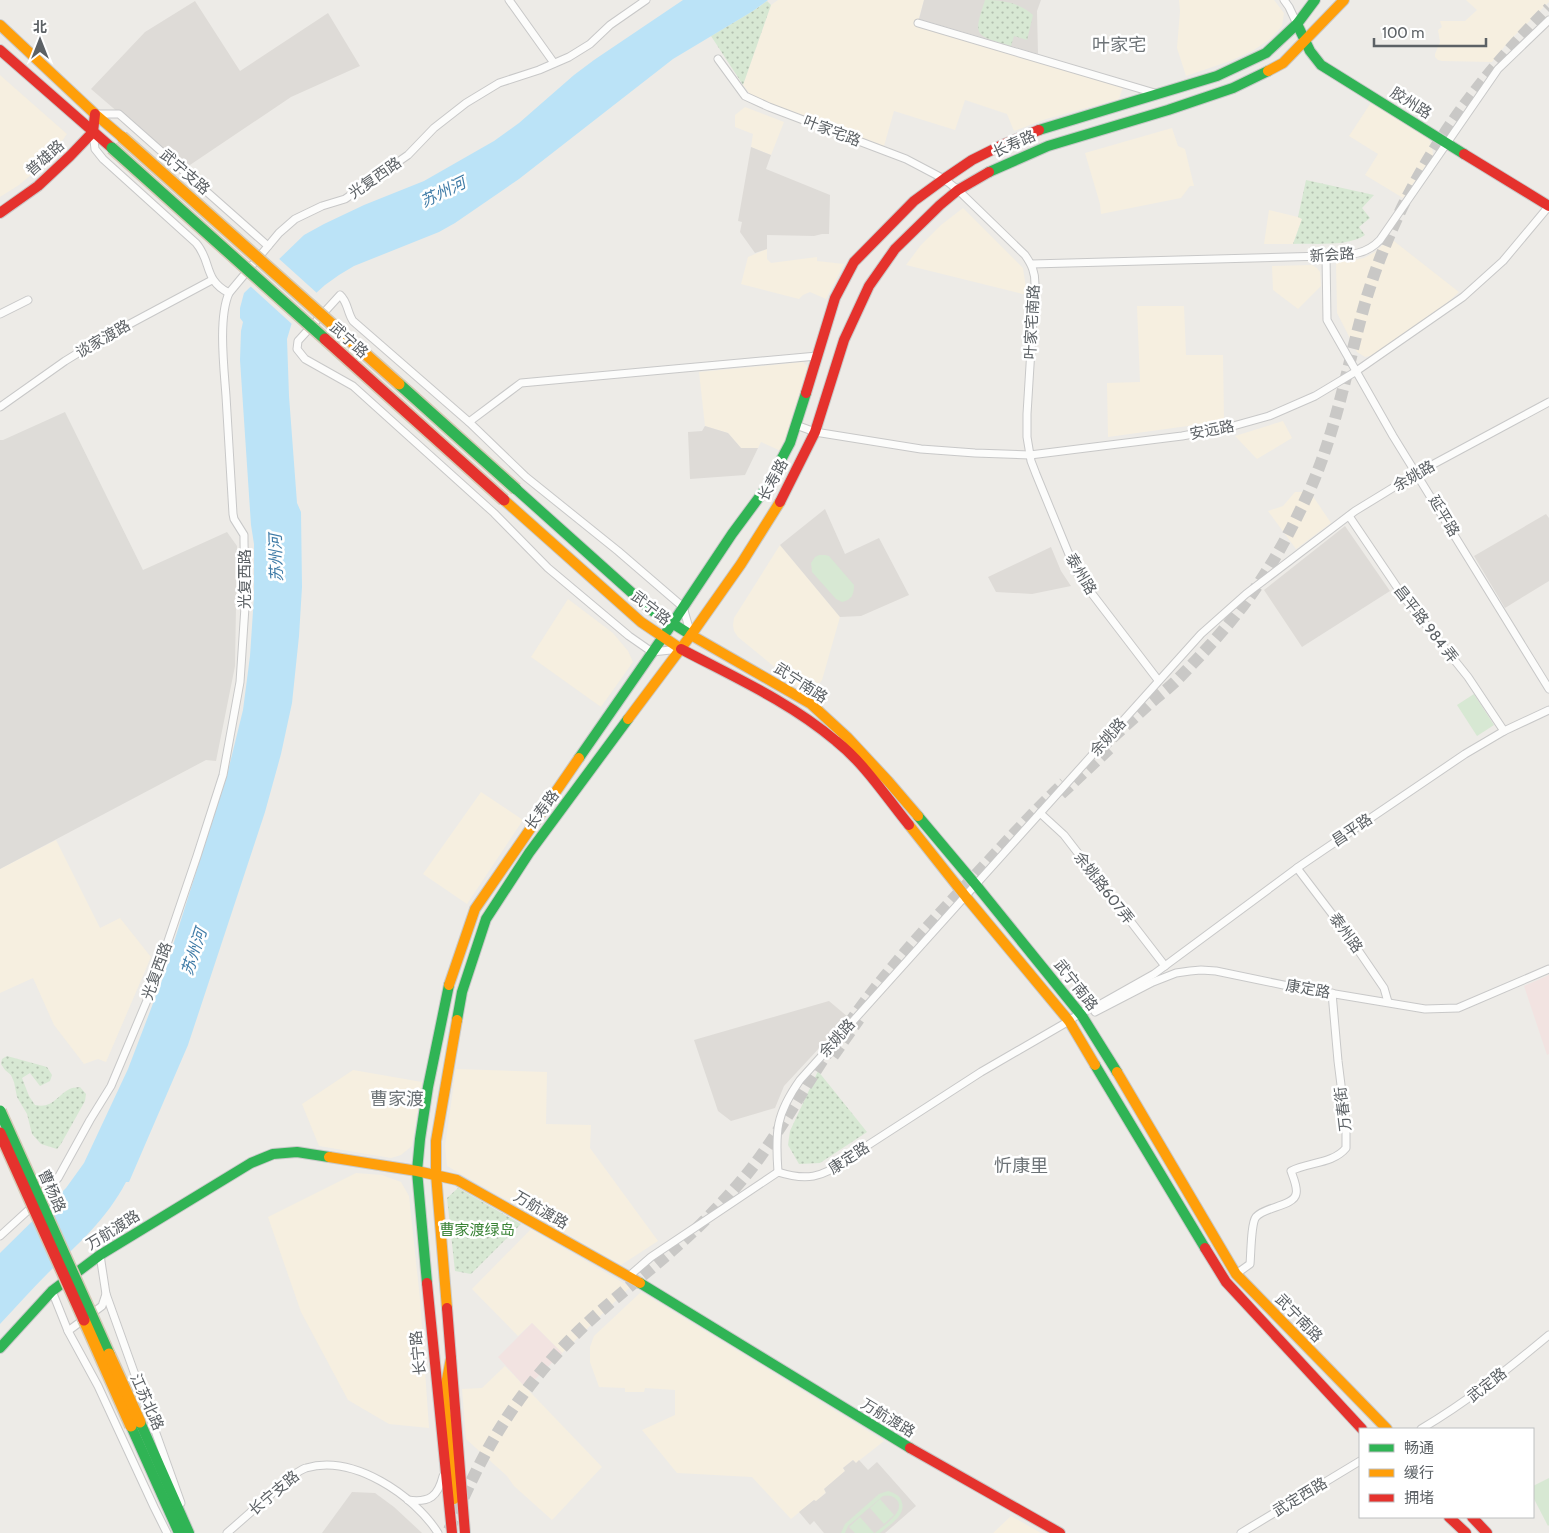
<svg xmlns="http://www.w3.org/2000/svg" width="1549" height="1533" font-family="Cabin,'Noto Sans SC',sans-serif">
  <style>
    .commercial { fill: #f6efe0 }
    .industrial { fill: #dedcd8 }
    .education { fill: #dedbd7 }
    .medical { fill: #f2e3e1 }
    .green { fill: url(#green-dots) }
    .pitch { fill: #d7e8d3 }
    .water { fill: #bbe3f7 }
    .pier { fill: #edebe7 }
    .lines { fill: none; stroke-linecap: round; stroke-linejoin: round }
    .highway-tunnel { stroke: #c9c8c6; stroke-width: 12; stroke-dasharray: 12 6; stroke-linecap: butt }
    .street-casing { stroke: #c8c8c8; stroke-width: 9 }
    .fast-casing { stroke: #c9c9c9; stroke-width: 12 }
    .slow-casing { stroke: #c9c9c9; stroke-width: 12 }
    .jam-casing { stroke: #c9c9c9; stroke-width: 12 }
    .street { stroke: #fcfcfb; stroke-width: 7 }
    .fast { stroke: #30b455; stroke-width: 10 }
    .slow { stroke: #ff9f0a; stroke-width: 10 }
    .jam { stroke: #e5322d; stroke-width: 10 }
    .fast-bridge-casing { stroke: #d4c9b5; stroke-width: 14; stroke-linecap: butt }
    .slow-bridge-casing { stroke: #d4c9b5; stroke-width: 14; stroke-linecap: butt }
    .jam-bridge-casing { stroke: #d4c9b5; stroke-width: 14; stroke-linecap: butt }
    .fast-bridge { stroke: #30b455; stroke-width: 11 }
    .slow-bridge { stroke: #ff9f0a; stroke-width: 11 }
    .jam-bridge { stroke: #e5322d; stroke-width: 11 }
    .labels { text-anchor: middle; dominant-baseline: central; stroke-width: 5; stroke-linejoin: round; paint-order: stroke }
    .street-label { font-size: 15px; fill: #5c6165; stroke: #fff }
    .park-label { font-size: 15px; fill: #3a8336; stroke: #fff }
    .water-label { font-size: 16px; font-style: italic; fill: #407ca7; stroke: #fff }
    .quarter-label { font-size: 18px; fill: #6d7377; stroke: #fff }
  </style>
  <defs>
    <pattern id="green-dots" width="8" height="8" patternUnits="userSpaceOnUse" patternTransform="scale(1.25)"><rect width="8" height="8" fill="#d7e8d3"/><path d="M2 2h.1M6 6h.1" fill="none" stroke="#b2bfaf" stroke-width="1.8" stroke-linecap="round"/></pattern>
  </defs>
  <rect width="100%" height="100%" fill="#edebe7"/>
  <g class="commercial">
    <path d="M778,0H924L917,25L1123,87L1119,99L1046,119L1014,131L1007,114L965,100L955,130L894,111L884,146L773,105L750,94L743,85L771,5Z"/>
    <path d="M1179,0H1274L1284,13L1282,26L1269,40L1252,51L1230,61L1186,76L1177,48L1180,11Z"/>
    <path d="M1466,0H1549V2L1509,41L1492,62L1442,61L1438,60L1435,57V54L1440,42L1438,30L1442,27L1440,21H1465L1477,10Z"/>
    <path d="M0,75L67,134L48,161L19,185L0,197Z"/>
    <path d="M1372,101L1427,136L1432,145L1433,155L1403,198L1365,175L1378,154L1349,136Z"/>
    <path d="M745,107L784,122L771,155L751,147L753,134L735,127V115Z"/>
    <path d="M1172,128L1178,146L1185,149L1194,186H1190L1181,198L1101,214L1100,204L1085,153Z"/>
    <path d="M963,208L1023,268L1027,295L906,265L921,245L941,225Z"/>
    <path d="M1269,210L1298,217L1302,219L1293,244H1264Z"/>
    <path d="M1390,238L1459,292L1447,303L1374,355L1365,357L1357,352L1337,313L1336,262L1350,261L1364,258L1375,252Z"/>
    <path d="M767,249V259L771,263L817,257V261L844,264L826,299L810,292L803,295L799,299L741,284L748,257Z"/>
    <path d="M1312,265L1317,268L1320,272L1321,286L1298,309L1273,290L1272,266Z"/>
    <path d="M1137,306H1184L1186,355H1223L1224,421L1108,437L1107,383L1140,382Z"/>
    <path d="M803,362L808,367L785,442L781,451L761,442L758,448H741L728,433L705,426L699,372Z"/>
    <path d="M1283,421L1292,438L1257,459L1235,436Z"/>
    <path d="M1295,492H1310L1331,523L1296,549L1268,511L1283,506Z"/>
    <path d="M780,545L840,617L822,680L810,696L738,637L734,631L733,625L734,618Z"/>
    <path d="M568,599L613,633L628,651L633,662L601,707L531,657Z"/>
    <path d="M481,792L523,820L467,904L423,874Z"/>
    <path d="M56,840L100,928L120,918L151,957L106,1062L98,1059L84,1064L54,1025L33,978L0,993V869Z"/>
    <path d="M456,1069L547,1072L546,1124L591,1125L590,1148L658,1241L621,1265L447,1166L445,1146Z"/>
    <path d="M353,1070L422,1082L412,1146L401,1155L391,1158L319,1146L302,1104Z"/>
    <path d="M356,1173L382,1175L401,1182L409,1196L420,1299L429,1428L389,1424L348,1400L301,1312L268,1217Z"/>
    <path d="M531,1229L630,1287L562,1353L532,1323L518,1336L472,1289Z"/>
    <path d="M641,1292L832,1409L884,1441L856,1463L853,1460L843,1468L845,1471L824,1489L826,1492L816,1502L814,1500L791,1519L752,1477L677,1473L642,1430L675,1415V1390L645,1388L644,1392H625V1388L599,1387L590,1362V1347L594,1336Z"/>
    <path d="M505,1366L602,1467L552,1520L514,1486L507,1476L466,1439L462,1389L482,1388Z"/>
    <path d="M1011,1516L1041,1533H993Z"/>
  </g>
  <path class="industrial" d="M65,412L143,570L227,532L237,546L235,666L216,761L206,760L0,869V440H3Z"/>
  <g class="education">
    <path d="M924,0H1041L1037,11L1038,54L919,19Z"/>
    <path d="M195,1L240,71L328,13L360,66L291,97L184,169L91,89L145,32Z"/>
    <path d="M751,147L771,155L766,169L830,195L829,234H822L814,236L767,235V249L755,253L740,232L742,222L738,221Z"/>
    <path d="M705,426L728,433L741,448H758L745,475L690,479L688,432L702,431Z"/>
    <path d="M825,509L845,554L879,538L909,595L861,616L840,617L780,545Z"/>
    <path d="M1546,514L1549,518V581L1505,608L1474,556Z"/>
    <path d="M1345,526L1390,591L1302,647L1264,590Z"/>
    <path d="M1051,547L1061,571L1071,586L1032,594L996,592L988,577Z"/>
    <path d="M829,1001L848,1017L784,1086L775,1108L731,1121L718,1111L694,1040Z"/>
    <path d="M853,1460L856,1463L859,1460L868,1470L877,1462L916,1506L885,1533H824L814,1521L810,1525L799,1512L814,1500L816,1501L826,1493L824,1489L845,1471L843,1468Z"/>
    <path d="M352,1492L375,1493L394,1507L422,1533H322Z"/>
  </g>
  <g class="medical">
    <path d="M1549,975V1054L1547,1055L1524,986Z"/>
    <path d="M532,1323L562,1353L526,1388L498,1357Z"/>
  </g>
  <g class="green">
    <path d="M985,0C1003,0 1020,3 1033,15L1027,40L1014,36L1011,46C974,35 973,37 985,0Z"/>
    <path d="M767,1L771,5L743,85L711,36L753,11Z"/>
    <path d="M1306,180L1374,195L1362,208L1370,218L1359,227L1365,235C1348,247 1314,243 1293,244L1302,219L1298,217Z"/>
    <path d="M7,1056L47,1067L52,1075L50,1081L40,1086L30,1073L22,1078L29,1096L35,1105C54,1109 57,1094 72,1088C72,1088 80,1087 80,1087L86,1094L85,1101L61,1144L57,1149L41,1144L32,1134L27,1114L17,1097L14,1082L11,1075L5,1070L1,1064L2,1059Z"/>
    <path d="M818,1071L867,1132L820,1163L799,1164L788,1145L790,1131Z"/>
    <path d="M458,1188L521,1224L471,1274L455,1271L447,1198Z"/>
  </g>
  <g class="pitch">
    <path d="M819,555H825L829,556L854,585C854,594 852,600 842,602L836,599L812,572L811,563L815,557Z"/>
    <path d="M1474,694L1494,725L1477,736L1457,705Z"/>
    <path d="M1549,1478V1525L1548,1526L1533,1497V1486Z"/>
    <path d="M888,1491C894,1493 899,1495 901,1500C908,1515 889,1525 880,1533H875C883,1526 909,1510 895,1498C891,1495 887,1495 883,1496L848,1526L845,1533H841L845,1524L879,1494Z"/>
    <path d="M880,1499L894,1515L884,1524L870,1508Z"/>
    <path d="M860,1517L874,1533H855L849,1527Z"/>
  </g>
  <path class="water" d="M683,0H768L753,11L673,59L519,179L455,223L439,232L354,266L339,275L325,285L305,303L293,319L287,339L289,396L297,503L301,512L302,587L299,636L292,703L281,754L265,812L188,1045L129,1182H126C106,1220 78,1244 48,1273C31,1290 16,1307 0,1324V1253L66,1188L84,1163L128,1069L162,980L228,771L243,710L250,656L254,596V544L251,525L240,360L241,331L243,322L240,318V308L244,293L304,235L324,224L364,205L424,181L494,141L519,123L574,75L594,60Z"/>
  <path class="pier" d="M277,257L318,294L300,313L293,325L249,285Z"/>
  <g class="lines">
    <g class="highway-tunnel">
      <path d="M1099,750C1115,735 1132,720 1148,705C1158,696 1169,688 1178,679C1208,648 1238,616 1261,580C1279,553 1294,524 1308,494C1336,433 1347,367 1365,303C1400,186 1463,93 1549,8"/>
      <path d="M1061,794L1110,748"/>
      <path d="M848,1025C884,973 926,928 969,882C1000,849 1031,814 1064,783"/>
      <path d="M833,1056L859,1019"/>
      <path d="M449,1530C463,1498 478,1465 496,1435C520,1395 550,1358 584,1326C626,1287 674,1253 714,1211C732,1192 750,1172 765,1150C789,1116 809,1079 833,1045"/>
    </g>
    <g class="street-casing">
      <g id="street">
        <path d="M509,0L554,63"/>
        <path d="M1284,0L1289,7L1297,24"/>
        <path d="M918,23L1158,94"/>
        <path d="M718,59L745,96L769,107L906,159L944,179L958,190L1025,255C1032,265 1035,272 1035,284L1027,414V437L1031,461L1036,474L1075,569L1083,582L1158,680"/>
        <path d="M96,114H119L268,246"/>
        <path d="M93,132L95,149L103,159L196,243C212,261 203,280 229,293"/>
        <path d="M1326,256L1327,320L1393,436L1549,689"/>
        <path d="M1032,264L1326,256C1347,255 1365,256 1380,240L1498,69L1549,20"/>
        <path d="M0,314L28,300"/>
        <path d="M0,407L65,361L96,342L212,280"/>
        <path d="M469,422L521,383L817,356"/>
        <path d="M796,425L815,432L921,449L975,453L1030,455L1182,436L1226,428L1269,416L1315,396L1355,372L1463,297L1503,261L1549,206"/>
        <path d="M1349,516L1403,596L1468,677L1504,731"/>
        <path d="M680,649L652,652L629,636L548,568L494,513L353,386L305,359L297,349L298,341L340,295C348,302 347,312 353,321L469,422L526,477L618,551L683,607L691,635"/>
        <path d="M1040,813L1064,835L1165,966"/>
        <path d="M1297,868L1345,931L1384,988L1388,1002"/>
        <path d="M1095,1012L1153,982L1176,973L1190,971L1201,970L1216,971L1293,987L1425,1009L1458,1008L1549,969"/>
        <path d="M778,1172C775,1131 776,1114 800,1080L1201,634L1246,594L1355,511L1417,473L1549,402"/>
        <path d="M778,1172C806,1181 822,1178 845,1160L981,1072L1069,1021L1080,1013L1099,1005L1154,974L1297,868L1465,754L1504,731L1549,710"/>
        <path d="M0,1236L35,1204L58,1178L90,1120L111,1086L151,991L197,856L223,775L240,682L245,607L244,540V535L234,519L233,514C231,475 228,435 226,396C224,368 218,318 229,293L279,233L295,219L322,206L345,199L408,155L434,128L466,103L499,83L539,70L569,57L590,44L610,25L646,0"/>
        <path d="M1236,1274L1250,1264C1251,1253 1251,1223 1256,1217C1264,1207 1294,1206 1296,1194C1298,1188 1293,1177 1291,1171C1308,1162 1333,1164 1346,1148V1125L1338,1061L1332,993"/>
        <path d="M628,1277L651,1257L778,1172"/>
        <path d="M52,1291L68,1331L98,1386L154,1507L167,1533"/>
        <path d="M106,1294L181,1503"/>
        <path d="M68,1331L102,1306L106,1294L100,1255"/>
        <path d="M1421,1429C1467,1402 1508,1369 1549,1335"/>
        <path d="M408,1500C430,1503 438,1496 443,1476"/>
        <path d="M227,1533L293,1475C297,1473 302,1469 306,1468C353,1454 414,1495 438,1533"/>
        <path d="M1241,1533L1360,1461"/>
      </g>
    </g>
    <g class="fast-casing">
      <g id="fast">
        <path d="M1297,24L1310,51L1321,65L1464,154"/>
        <path d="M1039,130L1217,76L1266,53L1297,24L1315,0"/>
        <path d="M989,172L1048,146L1168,110L1233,88L1268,71"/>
        <path d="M516,489L651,610L691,635"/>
        <path d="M579,758L672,624L732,534L766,488L790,443L806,393"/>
        <path d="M918,816L976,885L1082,1016L1117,1072"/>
        <path d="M457,1020L462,992L486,919L529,853L628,719"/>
        <path d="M1095,1065L1205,1248"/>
        <path d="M427,1283L417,1171L420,1139L428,1087L449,985"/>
        <path d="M640,1283L910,1448"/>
        <path d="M0,1348L52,1291L100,1255L251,1163L273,1154L297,1152L329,1157"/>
        <path d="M140,1422L189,1533"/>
        <path d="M131,1426L179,1533"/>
      </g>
    </g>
    <g class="slow-casing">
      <g id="slow">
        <path d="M0,25L95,114L122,137"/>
        <path d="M1268,71L1283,63L1344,0"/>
        <path d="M504,500L641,622L681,649"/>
        <path d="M691,635L811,704L848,738L888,781L918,816"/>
        <path d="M628,719L691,635L741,564L780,502"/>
        <path d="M909,825L966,897L1069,1021L1095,1065"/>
        <path d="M449,985L475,909L579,758"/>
        <path d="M1117,1072L1236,1274L1387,1429"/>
        <path d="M329,1157L417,1171L457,1180L640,1283"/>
        <path d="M447,1308L436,1174V1141L457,1020"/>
        <path d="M451,1358L444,1395L454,1499"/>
      </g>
    </g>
    <g class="jam-casing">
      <g id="jam">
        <path d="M0,50L112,148"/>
        <path d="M1464,154L1549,206"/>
        <path d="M0,213L38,186L70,156L93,132L95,114"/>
        <path d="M806,393L835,298L854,262L914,201L944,179L972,160L1002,145L1039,130"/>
        <path d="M780,502L815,432L844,340L869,286L895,249L940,205L958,190L989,172"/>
        <path d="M681,649C734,677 790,702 836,741C865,764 886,797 909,825"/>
        <path d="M1205,1248L1226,1282L1362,1429"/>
        <path d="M427,1283L452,1533"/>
        <path d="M447,1308L465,1533"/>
        <path d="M910,1448L1060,1533"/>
        <path d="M1449,1517L1466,1533"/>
        <path d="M1472,1517L1487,1533"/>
      </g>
    </g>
    <use href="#street" class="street"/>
    <use href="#fast" class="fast"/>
    <use href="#slow" class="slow"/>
    <use href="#jam" class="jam"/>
    <g class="fast-bridge-casing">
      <g id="fast-bridge">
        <path d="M112,148L325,339"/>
        <path d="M399,384L516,489"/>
        <path d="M0,1111L109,1354"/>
      </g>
    </g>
    <g class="slow-bridge-casing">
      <g id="slow-bridge">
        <path d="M122,137L399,384"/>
        <path d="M84,1320L131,1426"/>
        <path d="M109,1354L140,1422"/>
      </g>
    </g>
    <g class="jam-bridge-casing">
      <g id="jam-bridge">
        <path d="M325,339L504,500"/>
        <path d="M0,1133L84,1320"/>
      </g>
    </g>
    <use href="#fast-bridge" class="fast-bridge"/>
    <use href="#slow-bridge" class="slow-bridge"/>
    <use href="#jam-bridge" class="jam-bridge"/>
  </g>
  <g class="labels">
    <g class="street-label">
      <text transform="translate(1411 103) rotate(32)">胶州路</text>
      <text transform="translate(832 131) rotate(21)">叶家宅路</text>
      <text transform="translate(1014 144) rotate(-24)">长寿路</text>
      <text transform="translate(45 158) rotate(-42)">普雄路</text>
      <text transform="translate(185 172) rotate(41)">武宁支路</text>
      <text transform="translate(375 178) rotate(-35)">光复西路</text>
      <text transform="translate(1332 255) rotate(-4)">新会路</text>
      <text transform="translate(1032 322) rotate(-87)">叶家宅南路</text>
      <text transform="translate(103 339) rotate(-30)">谈家渡路</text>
      <text transform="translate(349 340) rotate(42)">武宁路</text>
      <text transform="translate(1212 430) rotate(-11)">安远路</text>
      <text transform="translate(1414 476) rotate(-30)">余姚路</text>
      <text transform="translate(773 480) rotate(-62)">长寿路</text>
      <text transform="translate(1444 516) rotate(59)">延平路</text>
      <text transform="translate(1081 574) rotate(59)">泰州路</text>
      <text transform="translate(245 579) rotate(-90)">光复西路</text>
      <text transform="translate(651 608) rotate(38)">武宁路</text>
      <text transform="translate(1426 624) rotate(52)">昌平路 984 弄</text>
      <text transform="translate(801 683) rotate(33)">武宁南路</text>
      <text transform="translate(1108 737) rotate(-48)">余姚路</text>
      <text transform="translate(542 810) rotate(-53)">长寿路</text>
      <text transform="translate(1352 830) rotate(-34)">昌平路</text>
      <text transform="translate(1104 888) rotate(52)">余姚路607弄</text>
      <text transform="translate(1346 933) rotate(54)">泰州路</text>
      <text transform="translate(157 971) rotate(-70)">光复西路</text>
      <text transform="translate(1076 985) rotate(52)">武宁南路</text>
      <text transform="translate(1308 989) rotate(10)">康定路</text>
      <text transform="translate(837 1038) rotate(-48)">余姚路</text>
      <text transform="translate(1343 1109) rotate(-97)">万春街</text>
      <text transform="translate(849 1158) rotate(-33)">康定路</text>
      <text transform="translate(52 1191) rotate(66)">曹杨路</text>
      <text transform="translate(541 1210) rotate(30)">万航渡路</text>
      <text transform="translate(113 1230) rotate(-32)">万航渡路</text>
      <text transform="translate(1299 1318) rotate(46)">武宁南路</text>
      <text transform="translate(418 1353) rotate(-96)">长宁路</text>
      <text transform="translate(1487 1385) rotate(-38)">武定路</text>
      <text transform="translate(147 1402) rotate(66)">江苏北路</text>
      <text transform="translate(888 1418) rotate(31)">万航渡路</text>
      <text transform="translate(274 1493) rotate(-40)">长宁支路</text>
      <text transform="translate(1300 1497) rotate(-31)">武定西路</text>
    </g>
    <g class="park-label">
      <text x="477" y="1230">曹家渡绿岛</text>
    </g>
    <g class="water-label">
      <text transform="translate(443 192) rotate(-26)">苏州河</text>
      <text transform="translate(276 558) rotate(-92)">苏州河</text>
      <text transform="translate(194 952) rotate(-72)">苏州河</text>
    </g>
    <g class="quarter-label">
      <text x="1119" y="45">叶家宅</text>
      <text x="397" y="1099">曹家渡</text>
      <text x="1021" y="1166">忻康里</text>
    </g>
  </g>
  <rect x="1359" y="1428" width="175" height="90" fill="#ffffff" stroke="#bec0c1"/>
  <rect x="1369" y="1444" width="25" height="8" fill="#30b455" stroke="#bec0c1"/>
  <text x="1404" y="1453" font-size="15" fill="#5c6165">畅通</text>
  <rect x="1369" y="1469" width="25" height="8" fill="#ff9f0a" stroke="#bec0c1"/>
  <text x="1404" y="1478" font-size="15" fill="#5c6165">缓行</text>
  <rect x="1369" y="1494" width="25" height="8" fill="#e5322d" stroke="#bec0c1"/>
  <text x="1404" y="1503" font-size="15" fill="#5c6165">拥堵</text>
  <g transform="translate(40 40)" stroke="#ffffff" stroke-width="4" paint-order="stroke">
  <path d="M0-4L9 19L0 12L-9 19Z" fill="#5c6165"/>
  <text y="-8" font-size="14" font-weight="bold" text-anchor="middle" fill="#5c6165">北</text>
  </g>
  <path d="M1374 38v8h112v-8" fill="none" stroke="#5c6165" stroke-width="2.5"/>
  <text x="1382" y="38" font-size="15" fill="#5c6165" stroke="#ffffff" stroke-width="4" paint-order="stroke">100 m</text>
</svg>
